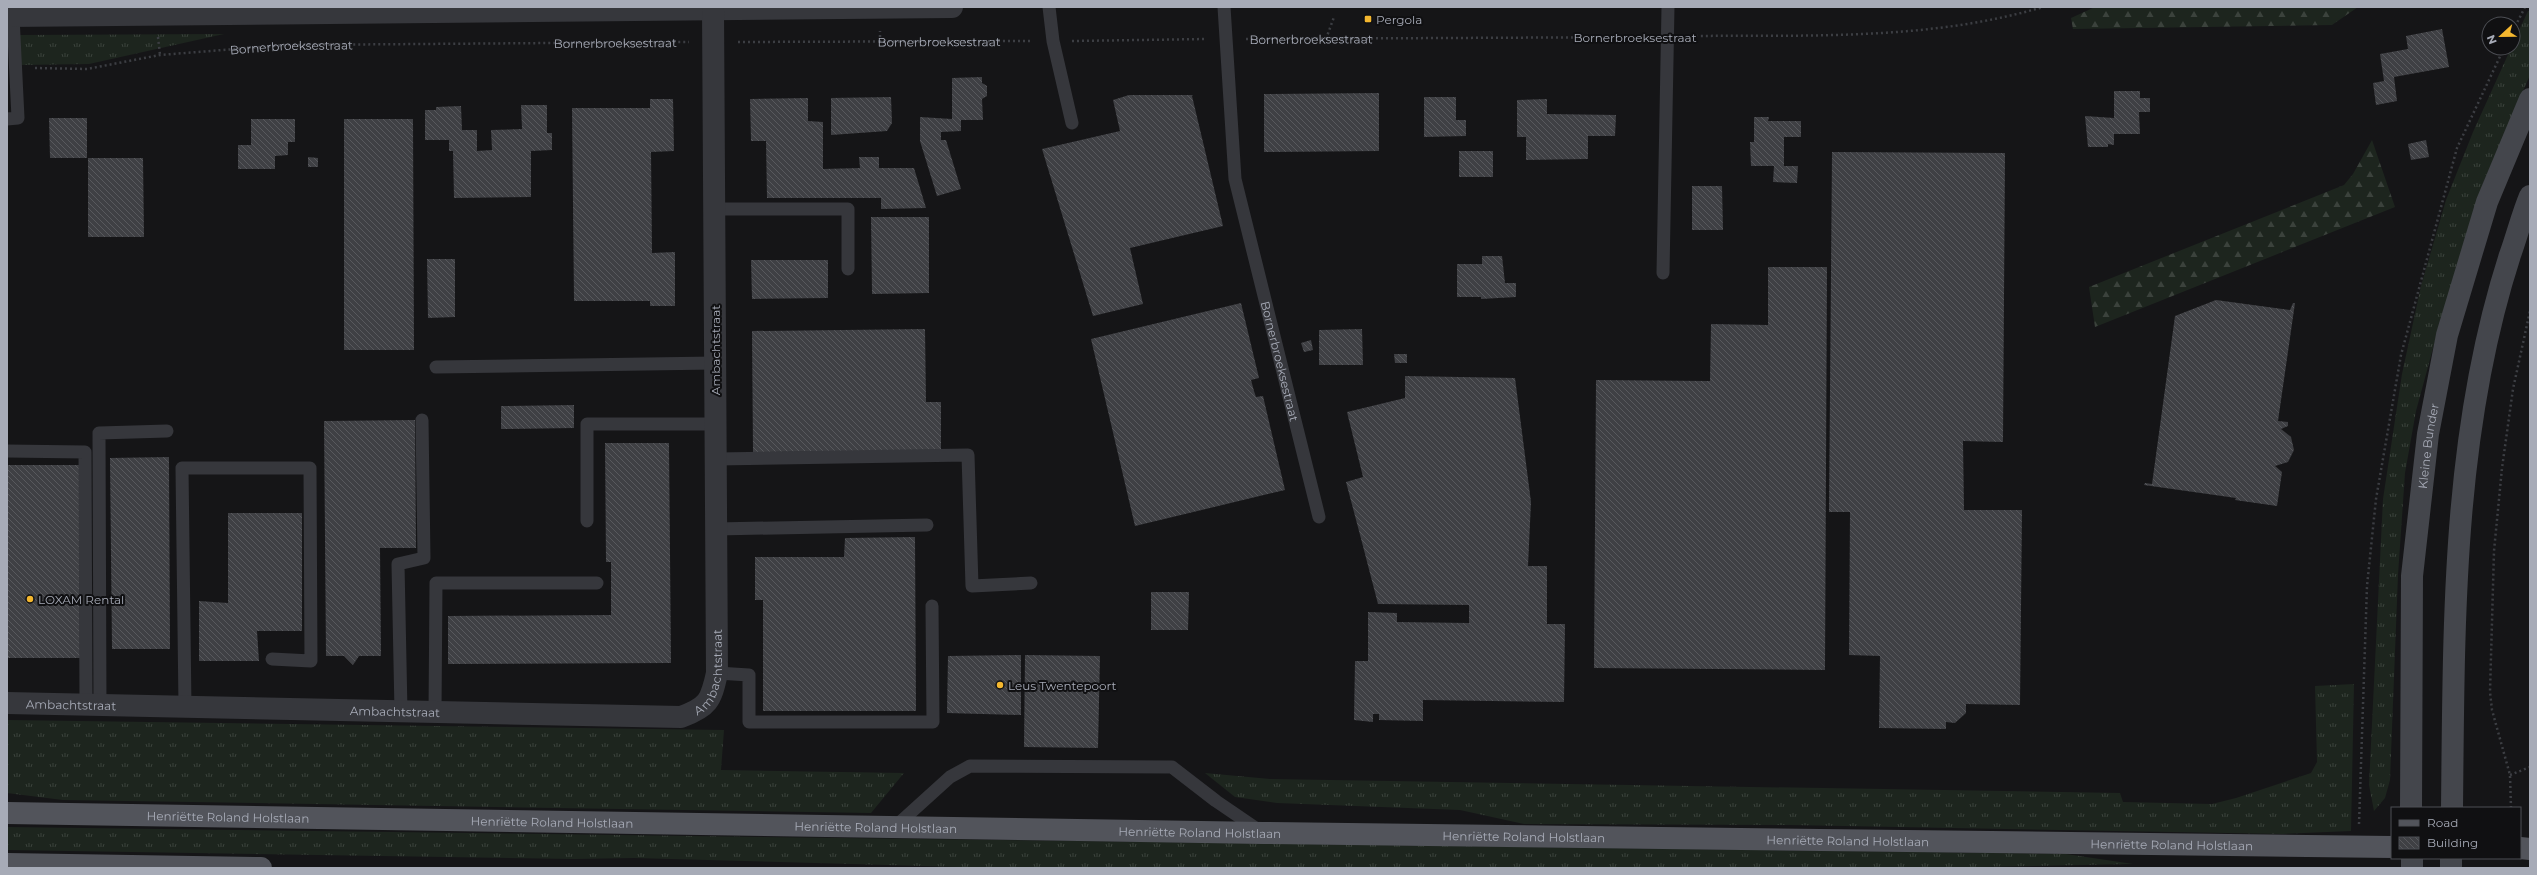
<svg xmlns="http://www.w3.org/2000/svg" width="2537" height="875" font-family="Montserrat,sans-serif">
  <style>
    .grass { fill: url(#grass-tufts) }
    .forest { fill: url(#forest-firs) }
    .building { fill: url(#building-back-hatch) }
    .lines { fill: none; stroke-linecap: round; stroke-linejoin: round }
    .path { stroke: #3c3e43; stroke-width: 2.5; stroke-dasharray: 2 3; stroke-linecap: butt }
    .lane { stroke: #36373c; stroke-width: 13 }
    .street { stroke: #36373c; stroke-width: 22 }
    .secondary { stroke: #44464c; stroke-width: 22 }
    .primary { stroke: #52545b; stroke-width: 22 }
    .poi-dot { fill: #f4b72f; stroke: #101012; stroke-width: 1.5 }
    .labels { text-anchor: middle; dominant-baseline: central; stroke-width: 4; stroke-linejoin: round; paint-order: stroke }
    .poi-label { font-size: 12px; fill: #a7abb7; stroke: #101012; text-anchor: start }
    .street-label { font-size: 12px; fill: #a7abb7; stroke: #101012 }
  </style>
  <defs>
    <pattern id="grass-tufts" width="24" height="20" patternUnits="userSpaceOnUse"><rect width="24" height="20" fill="#1d251e"/><path d="M3 7l-1-3M5 7V3M7 7l1-3M15 17l-1-3M17 17v-4M19 17l1-3" fill="none" stroke="#3b423c"/></pattern>
    <pattern id="forest-firs" width="22" height="20" patternUnits="userSpaceOnUse"><rect width="22" height="20" fill="#1d251e"/><path d="M5 1l3.5 6h-7zM16 11l3.5 6h-7z" fill="#3b423c"/></pattern>
    <pattern id="building-back-hatch" width="6" height="6" patternUnits="userSpaceOnUse"><rect width="6" height="6" fill="#3f4044"/><path d="M-1 5l2 2M0 0l6 6M5-1l2 2" fill="none" stroke="#58595d"/></pattern>
  </defs>
  <rect width="100%" height="100%" fill="#151517"/>
  <g class="grass">
    <path d="M2528,11H2530V75L2484,181L2439,326L2416,411L2405,473L2398,575L2390,780L2385,798L2374,811L2369,785L2383,499L2402,374L2421,286L2446,200L2473,132L2511,48H2513V43Z"/>
    <path d="M224,34L89,64L21,65L19,35Z"/>
    <path d="M2354,684L2351,831L2283,834L1790,825L1524,824L1460,810L1277,803L1235,797L1205,773L1270,779L2120,793L2123,802L2212,804L2236,798L2311,773L2317,762L2315,686Z"/>
    <path d="M7,720L724,730L721,770L904,773L871,813L63,800L7,793Z"/>
    <path d="M7,827L2066,854L2133,864L1925,868H1235L958,867L634,858L574,859L7,850Z"/>
  </g>
  <g class="forest">
    <path d="M2095,7H2358L2332,25L2073,29L2071,18Z"/>
    <path d="M2372,140L2395,207L2095,327L2089,287L2344,185L2353,174Z"/>
  </g>
  <g class="building">
    <path d="M2442,29L2449,67L2394,77L2397,101L2376,105L2373,83L2384,81L2380,54L2408,49L2406,36Z"/>
    <path d="M982,77V83L987,86V96L982,99L983,120H961V131L941,132V140H946L961,189L937,196L920,141V117L952,119V78Z"/>
    <path d="M2114,91H2140V98H2150V112H2139L2140,134H2114V145L2108,144V147H2088L2085,116L2114,118Z"/>
    <path d="M1379,93V151L1264,152V94Z"/>
    <path d="M1129,95H1193L1192,96L1223,226L1130,248L1143,304L1093,316L1042,149L1120,131L1113,100Z"/>
    <path d="M891,97L892,123L887,131L831,135V98Z"/>
    <path d="M1424,97H1456V120H1466V136L1424,137Z"/>
    <path d="M808,98V121L823,122V169L860,168L859,157H879V168H914L926,208L881,209V198H767L766,141H751L750,99Z"/>
    <path d="M650,99H673L674,151L651,152L652,253L675,252V306H650V301H574L572,108H650Z"/>
    <path d="M1547,99V114L1616,115L1615,136H1588V159L1526,160V137H1517V100Z"/>
    <path d="M521,105H547V133H552V150L531,151V197L454,198L453,151H449V140H425V110H436V107L461,106L462,130H477V151L492,150L491,130L522,129Z"/>
    <path d="M1754,117H1769L1768,121H1801V137H1784V166H1798L1797,183L1773,182L1774,166H1751L1750,142H1754Z"/>
    <path d="M49,118H87V158H50Z"/>
    <path d="M251,119H295V142H288V155L275,156V169H238V145H251Z"/>
    <path d="M344,119H413L414,350H344Z"/>
    <path d="M2426,140L2429,157L2411,160L2408,144Z"/>
    <rect x="1459" y="151" width="34" height="26"/>
    <path d="M1832,152L2005,153L2003,442L1963,441L1964,510H2022L2020,705L1966,704V713L1955,723L1946,722V729L1879,728L1880,656L1849,655L1850,512H1829Z"/>
    <path d="M308,157L318,158V167H308Z"/>
    <path d="M88,158H143L144,237H88Z"/>
    <path d="M1692,186H1722L1723,230H1692Z"/>
    <path d="M871,217H929V293L872,294Z"/>
    <path d="M1482,256H1502L1505,283H1516V297L1481,299V297H1457V264H1482Z"/>
    <path d="M427,259H455V317L428,318Z"/>
    <path d="M751,260H828V298L752,299Z"/>
    <path d="M1768,267H1827L1825,670L1594,668L1596,380L1710,381L1711,324L1768,325Z"/>
    <path d="M2216,300L2290,310L2293,303H2295L2278,421L2288,422V426L2281,429L2291,437L2294,450L2288,462L2275,466L2282,472L2277,506L2235,500L2236,498L2144,485L2145,483L2152,484L2175,316Z"/>
    <path d="M1241,303L1259,378L1251,380L1254,391L1256,397L1263,396L1285,490L1135,526L1091,339Z"/>
    <path d="M925,329L926,402H941V451L753,452L752,331Z"/>
    <path d="M1362,329L1363,365H1319V330Z"/>
    <path d="M1311,340L1313,350L1304,352L1301,343Z"/>
    <path d="M1394,354H1407V363H1395Z"/>
    <path d="M1405,376L1515,378L1531,502L1528,566H1547V624H1565L1564,702L1423,700V721L1379,720V714H1373V722L1354,720L1355,661H1368V612L1397,613V622L1469,623V605L1378,604L1359,531L1346,482L1363,477L1347,412L1405,398Z"/>
    <path d="M574,405V428L501,429V406Z"/>
    <path d="M415,420L416,548H380L381,656H359L353,665L344,656H326L324,421Z"/>
    <path d="M605,443H669L671,663L448,664V616L611,615V562H606Z"/>
    <path d="M169,457L170,649H112L110,458Z"/>
    <path d="M7,465H79L80,658H7Z"/>
    <path d="M228,513H302V631H257L259,661H199V601L228,603Z"/>
    <path d="M915,537L916,711H763V600H755V557H844L845,538Z"/>
    <path d="M1151,592H1189L1188,630H1151Z"/>
    <path d="M1019,655H1021V715L947,713L948,656Z"/>
    <path d="M1025,655L1100,656L1098,748L1024,747Z"/>
  </g>
  <g class="lines">
    <g class="path">
      <path d="M2513,31L2525,7"/>
      <path d="M1686,36C1804,35 1928,41 2043,7"/>
      <path d="M158,37L160,55"/>
      <path id="s1" d="M1246,39L1649,37"/>
      <path d="M1326,39L1334,17"/>
      <path d="M1072,41L1207,39"/>
      <path id="s2" d="M738,42L1033,41"/>
      <path d="M880,42V31"/>
      <path id="s3" d="M35,68L87,69L160,55L286,45L689,42"/>
      <path d="M2510,775L2530,767"/>
      <path d="M2511,808L2510,775L2492,710L2490,692L2494,551L2502,468L2513,389L2530,311"/>
      <path d="M2359,824L2367,586L2376,499L2401,355L2457,148L2504,48"/>
    </g>
    <g class="lane">
      <path d="M1049,7L1053,41L1072,123"/>
      <path id="s4" d="M1224,7L1235,179L1319,517"/>
      <path d="M7,119L18,118L13,16"/>
      <path d="M714,209H848V269"/>
      <path d="M1663,273L1668,7"/>
      <path d="M436,367L715,363"/>
      <path d="M7,451L85,452L86,706"/>
      <path d="M717,459L968,455L972,586L1031,583"/>
      <path d="M587,521V424H715"/>
      <path d="M716,529L927,525"/>
      <path d="M717,673L749,675V722H933L932,606"/>
      <path d="M100,706L99,433L167,431"/>
      <path d="M185,707L182,468H310L311,661L272,659"/>
      <path d="M401,712L398,564L424,558L422,420"/>
      <path d="M435,712L436,583H597"/>
      <path d="M897,825L950,777L970,766L1172,767L1216,801L1260,831"/>
    </g>
    <g class="street">
      <path d="M7,16L952,7"/>
      <path id="s5" d="M7,703L681,717C708,707 711,701 717,673L713,10"/>
    </g>
    <g class="secondary">
      <path id="s6" d="M2411,808L2412,576L2428,434L2447,335L2487,202L2530,99"/>
      <path d="M2452,808C2454,622 2452,434 2510,255C2517,236 2522,215 2530,196"/>
      <path d="M2412,868V858"/>
      <path d="M2451,868V858"/>
    </g>
    <g class="primary">
      <path id="s7" d="M7,813L1263,833L2392,847"/>
      <path d="M2520,848L2530,849"/>
      <path d="M7,864L261,868"/>
    </g>
  </g>
  <g class="poi-dot">
    <rect x="1364" y="15" width="8" height="8" rx="2"/>
    <circle cx="30" cy="599" r="4"/>
    <circle cx="1000" cy="685" r="4"/>
  </g>
  <g class="labels">
    <g class="poi-label">
      <text x="1376" y="19">Pergola</text>
      <text x="38" y="599">LOXAM Rental</text>
      <text x="1008" y="685">Leus Twentepoort</text>
    </g>
    <g class="street-label">
      <text x="1635" y="37">Bornerbroeksestraat</text>
      <text stroke="none"><textPath href="#s1" startOffset="65">Bornerbroeksestraat</textPath></text>
      <text stroke="none"><textPath href="#s2" startOffset="201">Bornerbroeksestraat</textPath></text>
      <text stroke="none"><textPath href="#s3" startOffset="582">Bornerbroeksestraat</textPath></text>
      <text stroke="none"><textPath href="#s3" startOffset="258">Bornerbroeksestraat</textPath></text>
      <text transform="translate(715 350) rotate(-90)">Ambachtstraat</text>
      <text stroke="none"><textPath href="#s4" startOffset="360">Bornerbroeksestraat</textPath></text>
      <text stroke="none"><textPath href="#s6" startOffset="363">Kleine Bunder</textPath></text>
      <text stroke="none"><textPath href="#s5" startOffset="734">Ambachtstraat</textPath></text>
      <text stroke="none"><textPath href="#s5" startOffset="64">Ambachtstraat</textPath></text>
      <text stroke="none"><textPath href="#s5" startOffset="388">Ambachtstraat</textPath></text>
      <text stroke="none"><textPath href="#s7" startOffset="221">Henriëtte Roland Holstlaan</textPath></text>
      <text stroke="none"><textPath href="#s7" startOffset="545">Henriëtte Roland Holstlaan</textPath></text>
      <text stroke="none"><textPath href="#s7" startOffset="869">Henriëtte Roland Holstlaan</textPath></text>
      <text stroke="none"><textPath href="#s7" startOffset="1193">Henriëtte Roland Holstlaan</textPath></text>
      <text stroke="none"><textPath href="#s7" startOffset="1517">Henriëtte Roland Holstlaan</textPath></text>
      <text stroke="none"><textPath href="#s7" startOffset="1841">Henriëtte Roland Holstlaan</textPath></text>
      <text stroke="none"><textPath href="#s7" startOffset="2165">Henriëtte Roland Holstlaan</textPath></text>
    </g>
  </g>
  <rect width="2537" height="875" fill="none" stroke="#a7abb7" stroke-width="16"/>
  <rect x="2391" y="807" width="130" height="52" fill="#101012" stroke="#4c4e54"/>
  <rect x="2399" y="820" width="20" height="6" fill="#52545b" stroke="#4c4e54"/>
  <text x="2427" y="827" font-size="12" fill="#a7abb7">Road</text>
  <rect x="2399" y="837" width="20" height="12" fill="url(#building-back-hatch)" stroke="#4c4e54"/>
  <text x="2427" y="847" font-size="12" fill="#a7abb7">Building</text>
  <g transform="translate(2501 36) rotate(248)"><circle r="19" fill="#101012" stroke="#4c4e54"/>
  <path d="M0-3L7 15L0 10L-7 15Z" fill="#f4b72f"/>
  <text y="-6" font-size="11" font-weight="bold" text-anchor="middle" fill="#a7abb7">N</text>
  </g>
</svg>
